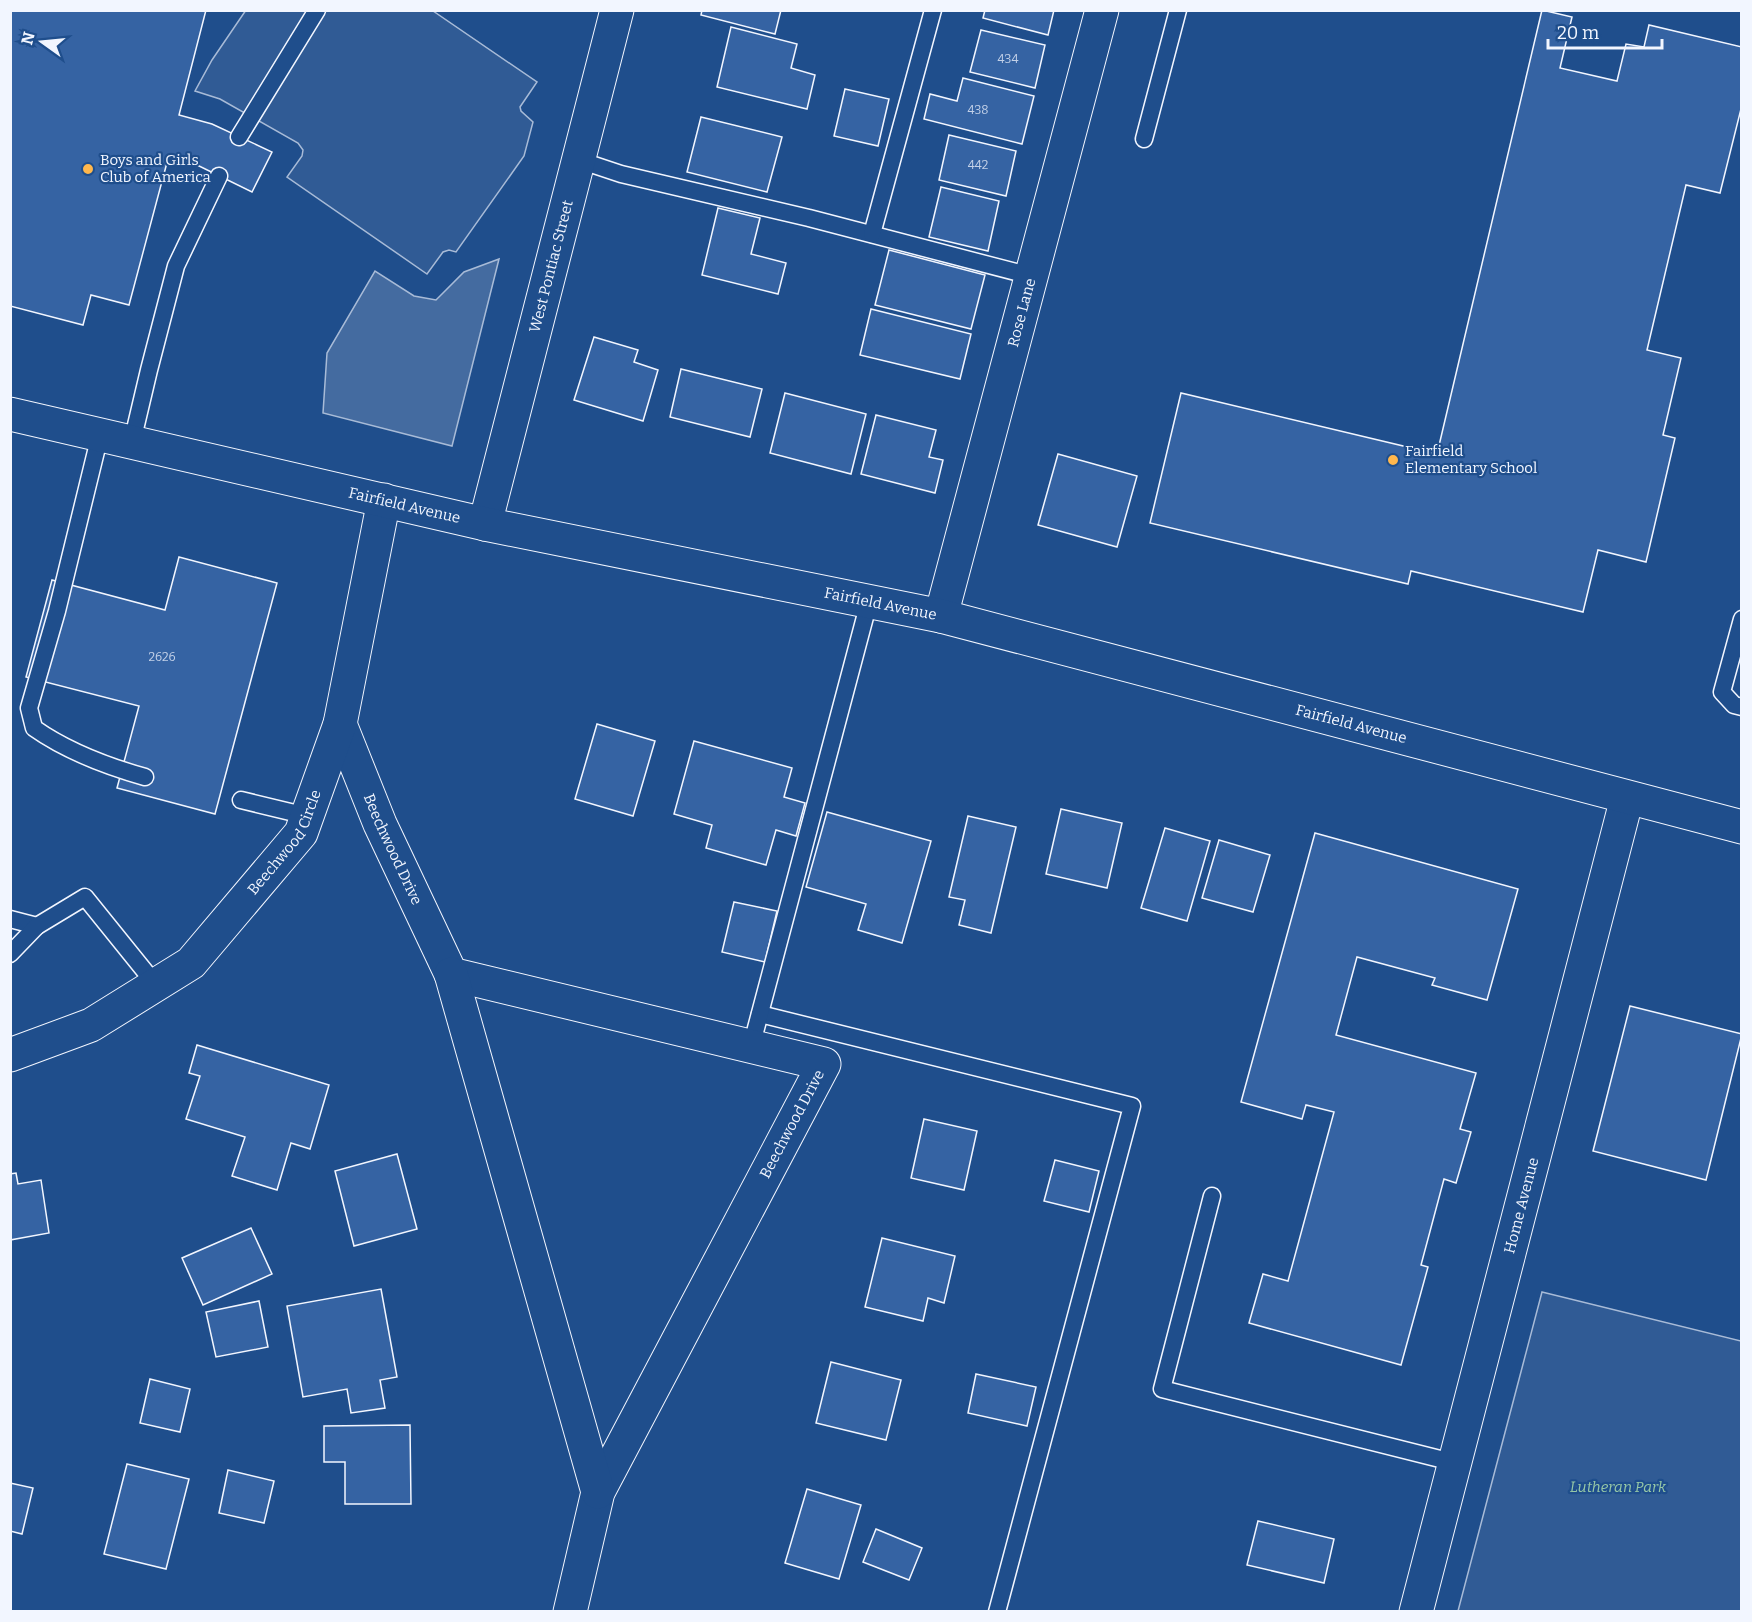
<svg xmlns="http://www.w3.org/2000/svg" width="1752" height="1622" font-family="Bitter,serif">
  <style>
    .built { fill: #305b95; stroke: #a8bbd7; stroke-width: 1.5 }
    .water { fill: #446ba0; stroke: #a8bbd7; stroke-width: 1.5 }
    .building { fill: #3563a3; stroke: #f2f6ff; stroke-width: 1.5 }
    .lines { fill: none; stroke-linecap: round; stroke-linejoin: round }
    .service-casing { stroke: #f2f6ff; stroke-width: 19 }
    .minor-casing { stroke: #f2f6ff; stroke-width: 35 }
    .tertiary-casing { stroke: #f2f6ff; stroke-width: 35 }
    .secondary-casing { stroke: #f2f6ff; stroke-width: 35 }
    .service { stroke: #1f4e8c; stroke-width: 16 }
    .minor { stroke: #1f4e8c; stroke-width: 33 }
    .tertiary { stroke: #1f4e8c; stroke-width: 33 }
    .secondary { stroke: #1f4e8c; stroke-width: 33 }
    .poi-dot { fill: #ffb74d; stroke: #1f4e8c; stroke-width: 2 }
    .labels { text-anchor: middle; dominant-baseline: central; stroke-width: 4.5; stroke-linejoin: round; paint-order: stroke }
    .number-label { font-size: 12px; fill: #c3d1e8 }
    .poi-label { font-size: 15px; fill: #f2f6ff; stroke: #1f4e8c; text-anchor: start }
    .street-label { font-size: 15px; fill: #f2f6ff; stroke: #1f4e8c }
    .park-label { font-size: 15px; font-style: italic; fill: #97c8a6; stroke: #1f4e8c }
  </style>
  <rect width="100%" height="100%" fill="#1f4e8c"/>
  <g class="built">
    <path d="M246,10L433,11L537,82L520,107L521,111L533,122L524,156L456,252L449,250L443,252L427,274L287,177L302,156L303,150L298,143L220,99L195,91L212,60Z"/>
    <path d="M1542,1292L1741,1341V1611H1458Z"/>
  </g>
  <path class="water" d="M499,259L452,446L323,413L327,353L375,271L414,296L436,300L464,272Z"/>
  <g class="building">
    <path d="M10,10H206L179,115L212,124L272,152L252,192L191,162L169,155L129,305L91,295L83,325L10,306Z"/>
    <path d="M702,10H781L775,34L701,15Z"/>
    <path d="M985,10H1054L1048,35L983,18Z"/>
    <path d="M1542,10L1572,17L1560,68L1617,81L1626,44L1644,47L1649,25L1742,47V105L1720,193L1686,185L1647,350L1681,358L1663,435L1675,438L1646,562L1598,550L1583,612L1411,571L1408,584L1150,523L1181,393L1437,454Z"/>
    <path d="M731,27L797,44L791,68L815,75L807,109L717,87Z"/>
    <path d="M981,30L1045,45L1035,88L970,72Z"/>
    <path d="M963,78L1034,96L1022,144L924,119L930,94L957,101Z"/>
    <path d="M845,89L889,99L878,146L834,136Z"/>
    <path d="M701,117L782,137L767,192L687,172Z"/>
    <path d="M949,135L1016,151L1006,196L939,180Z"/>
    <path d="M941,187L999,201L988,251L929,237Z"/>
    <path d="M718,208L760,218L751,254L786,263L778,294L702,275Z"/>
    <path d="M889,250L985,275L971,329L875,305Z"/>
    <path d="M871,309L971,334L960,379L860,355Z"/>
    <path d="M594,337L638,350L634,362L658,370L643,421L574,400Z"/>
    <path d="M681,369L762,389L750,437L670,417Z"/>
    <path d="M785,393L866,414L851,474L770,453Z"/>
    <path d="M876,415L936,430L929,457L943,460L935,493L861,474Z"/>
    <path d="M1058,454L1137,476L1117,547L1038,525Z"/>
    <path d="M179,557L277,583L215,814L117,788L139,706L26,677L52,580L165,610Z"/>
    <path d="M597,724L655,741L633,816L575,799Z"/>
    <path d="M694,741L792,768L784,797L805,803L796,836L776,830L766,865L706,848L712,825L674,814Z"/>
    <path d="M1061,809L1122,823L1107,888L1046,874Z"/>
    <path d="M827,812L931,841L902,943L858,930L866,904L806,887Z"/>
    <path d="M968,816L1016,827L991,933L959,925L965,900L949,897Z"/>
    <path d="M1165,828L1210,841L1187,921L1141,908Z"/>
    <path d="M1315,833L1518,889L1487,1000L1432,985L1435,978L1357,957L1336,1035L1476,1073L1460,1129L1471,1132L1456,1183L1444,1179L1421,1265L1428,1267L1401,1365L1249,1323L1263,1274L1288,1281L1334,1112L1306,1105L1302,1119L1241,1102Z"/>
    <path d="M1219,840L1270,855L1253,912L1202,898Z"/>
    <path d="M734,902L777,911L765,962L722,952Z"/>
    <path d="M1630,1006L1742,1034L1706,1180L1593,1151Z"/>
    <path d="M197,1045L329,1085L310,1149L291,1143L277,1190L232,1176L245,1137L186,1119L200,1076L189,1073Z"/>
    <path d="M924,1119L977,1131L964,1190L911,1178Z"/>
    <path d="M397,1154L417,1229L354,1246L335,1171Z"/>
    <path d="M1055,1160L1099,1171L1089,1212L1044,1201Z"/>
    <path d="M16,1173L18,1184L41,1180L49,1233L10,1240V1174Z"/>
    <path d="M251,1228L272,1274L203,1305L182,1258Z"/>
    <path d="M882,1238L955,1256L944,1303L928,1298L923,1321L865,1307Z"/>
    <path d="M381,1289L397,1377L380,1380L385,1408L351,1413L347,1389L303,1397L287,1306Z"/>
    <path d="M259,1301L268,1347L216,1357L206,1312Z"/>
    <path d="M831,1362L901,1380L886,1440L816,1423Z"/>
    <path d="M976,1374L1036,1387L1027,1426L968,1413Z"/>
    <path d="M150,1379L190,1389L180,1432L140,1423Z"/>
    <path d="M410,1425L411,1504H345V1462H324V1426Z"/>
    <path d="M127,1464L189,1479L166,1569L104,1554Z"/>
    <path d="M228,1470L274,1481L264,1523L219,1513Z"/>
    <path d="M10,1483L33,1488L22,1534L10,1531Z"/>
    <path d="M807,1489L861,1505L839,1579L785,1563Z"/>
    <path d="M1258,1521L1334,1539L1324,1583L1247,1565Z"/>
    <path d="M876,1529L922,1548L909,1580L863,1562Z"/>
  </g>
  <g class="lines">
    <g class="service-casing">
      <g id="service">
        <path d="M239,137L317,10"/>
        <path d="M1144,139L1178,10"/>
        <path d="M579,160L621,174L809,218L1031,276"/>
        <path d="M872,234L933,10"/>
        <path d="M100,435L57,611L29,708L34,728C68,752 106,766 145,777"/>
        <path d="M132,442L149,370L176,266L219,176"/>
        <path d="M1742,619L1722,692L1734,705L1742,707"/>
        <path d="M241,800L307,816"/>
        <path d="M10,919L37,926"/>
        <path d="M10,954L37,926L85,897L156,985"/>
        <path d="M760,1014L1132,1106L997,1612"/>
        <path d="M751,1047L869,602"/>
        <path d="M1212,1196L1162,1389L1456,1463"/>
      </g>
    </g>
    <g class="minor-casing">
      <g id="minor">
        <path id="s1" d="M941,616L1102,10"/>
        <path id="s2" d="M340,724L380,824L451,974L824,1064L598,1492L570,1612"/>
        <path d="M451,974L598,1492"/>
        <path id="s3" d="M10,1055L91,1025L191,963L301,833L340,724L384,500"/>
      </g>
    </g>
    <g class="tertiary-casing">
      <g id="tertiary">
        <path id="s4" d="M485,524L617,10"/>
        <path id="s5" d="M1416,1612L1627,798"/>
      </g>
    </g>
    <g class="secondary-casing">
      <g id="secondary">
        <path id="s6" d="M10,414L485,524L941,616L1742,827"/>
      </g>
    </g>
    <use href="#service" class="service"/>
    <use href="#minor" class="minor"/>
    <use href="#tertiary" class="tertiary"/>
    <use href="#secondary" class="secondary"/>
  </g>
  <g class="poi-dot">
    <circle cx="88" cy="169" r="6"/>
    <circle cx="1393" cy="460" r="6"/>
  </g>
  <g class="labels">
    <g class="number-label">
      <text x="1008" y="59">434</text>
      <text x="978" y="110">438</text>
      <text x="978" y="165">442</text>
      <text x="162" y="657">2626</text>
    </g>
    <g class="poi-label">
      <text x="100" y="160">Boys and Girls<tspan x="100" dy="17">Club of America</tspan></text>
      <text x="1405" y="451">Fairfield<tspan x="1405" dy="17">Elementary School</tspan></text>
    </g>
    <g class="street-label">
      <text stroke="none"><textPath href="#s4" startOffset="266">West Pontiac Street</textPath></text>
      <text stroke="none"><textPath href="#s1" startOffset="314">Rose Lane</textPath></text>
      <text stroke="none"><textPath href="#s6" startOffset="405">Fairfield Avenue</textPath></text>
      <text stroke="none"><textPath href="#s6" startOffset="891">Fairfield Avenue</textPath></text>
      <text stroke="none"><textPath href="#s6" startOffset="1377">Fairfield Avenue</textPath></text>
      <text stroke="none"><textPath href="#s3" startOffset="358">Beechwood Circle</textPath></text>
      <text stroke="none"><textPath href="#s2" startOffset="136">Beechwood Drive</textPath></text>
      <text transform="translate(792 1124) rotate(-62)">Beechwood Drive</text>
      <text stroke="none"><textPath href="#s5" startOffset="420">Home Avenue</textPath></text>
    </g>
    <g class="park-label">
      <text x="1618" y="1487">Lutheran Park</text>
    </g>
  </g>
  <rect width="1752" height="1622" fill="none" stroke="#f2f6ff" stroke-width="24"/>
  <g transform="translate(42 42) rotate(285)" stroke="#1f4e8c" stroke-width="4.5" paint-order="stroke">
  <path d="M0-4.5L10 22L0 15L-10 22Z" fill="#f2f6ff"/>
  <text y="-9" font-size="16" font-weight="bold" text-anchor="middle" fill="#f2f6ff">N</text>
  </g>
  <path d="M1548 39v9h114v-9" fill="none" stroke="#f2f6ff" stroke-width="3"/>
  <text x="1557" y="39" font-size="18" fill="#f2f6ff" stroke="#1f4e8c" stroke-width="4.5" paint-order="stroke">20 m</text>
</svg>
